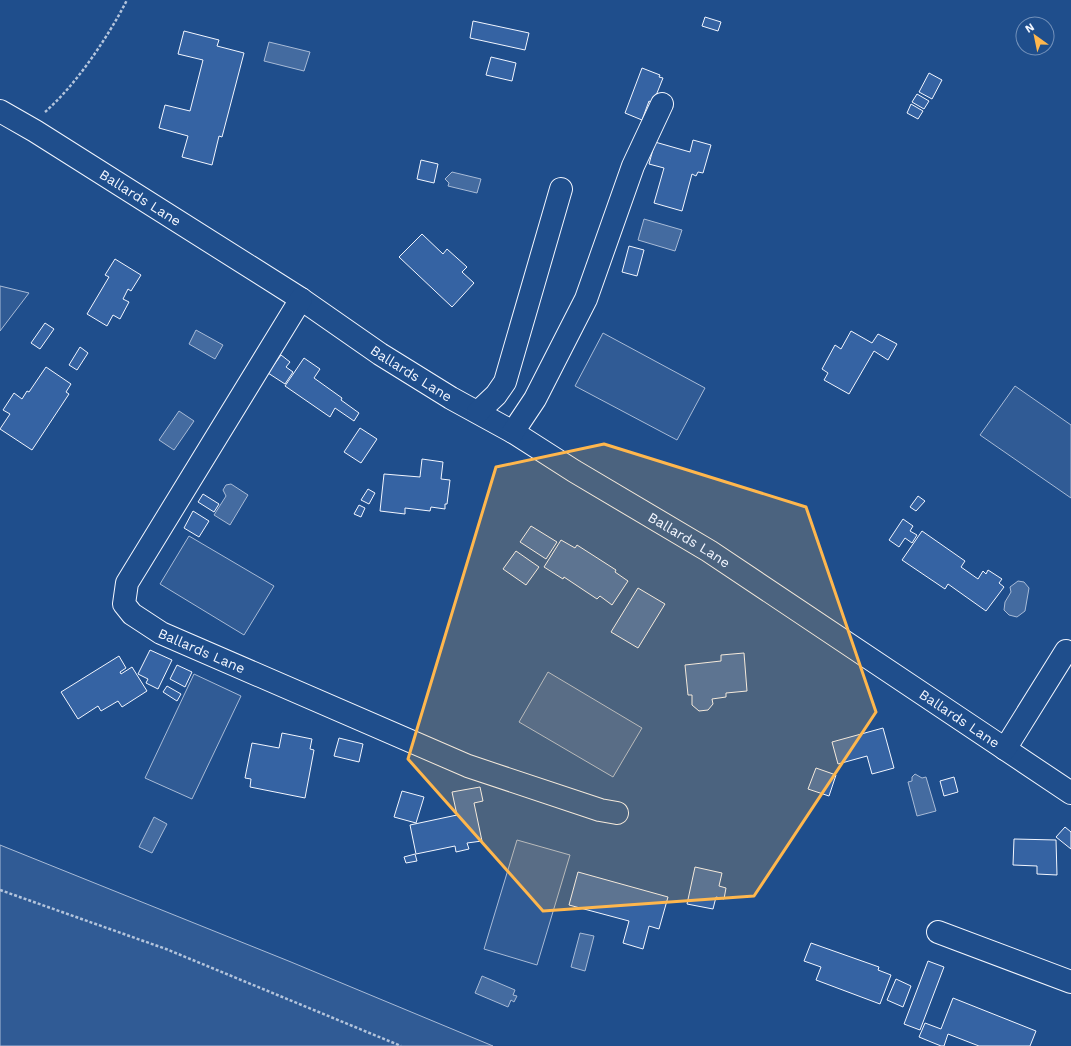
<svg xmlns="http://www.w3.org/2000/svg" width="1071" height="1046" font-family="'Work Sans',sans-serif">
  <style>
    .built { fill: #305b95; stroke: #a8bbd7 }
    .water { fill: #446ba0; stroke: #a8bbd7 }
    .building { fill: #3563a3; stroke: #f2f6ff }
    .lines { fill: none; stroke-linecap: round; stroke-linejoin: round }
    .minor-casing { stroke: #f2f6ff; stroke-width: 24 }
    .path { stroke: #b3c4dc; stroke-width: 2.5; stroke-dasharray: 3 2; stroke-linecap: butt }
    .minor { stroke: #1f4e8c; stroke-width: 22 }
    .marked { fill: #ffb74d; fill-opacity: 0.2; stroke: #ffb74d; stroke-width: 3; stroke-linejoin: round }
    .labels { text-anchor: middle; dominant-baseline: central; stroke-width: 3; stroke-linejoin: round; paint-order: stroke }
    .street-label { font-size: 14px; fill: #f2f6ff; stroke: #1f4e8c }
  </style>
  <rect width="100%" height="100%" fill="#1f4e8c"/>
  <g class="built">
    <path d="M0,286L29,293L0,331Z"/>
    <path d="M603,333L705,388L677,440L575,386Z"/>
    <path d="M1015,386L1071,425V498L980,435Z"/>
    <path d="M189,536L274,586L244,635L160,584Z"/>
    <path d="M548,672L642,728L613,777L519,722Z"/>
    <path d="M194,674L241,696L192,799L145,778Z"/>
    <path d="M517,840L570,855L537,965L484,949Z"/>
    <path d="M0,845L291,962L493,1046H0Z"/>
  </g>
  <g class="water">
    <path d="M269,42L310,52L304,71L264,61Z"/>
    <path d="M452,172L481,179L477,193L448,186L449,183L445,179Z"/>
    <path d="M644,219L682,230L675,251L638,240Z"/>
    <path d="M196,330L223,345L215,359L189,344Z"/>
    <path d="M179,411L194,421L174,450L159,440Z"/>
    <path d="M231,484L248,495L230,525L214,515L226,496L223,490L226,485Z"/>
    <path d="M1018,581L1024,582L1029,588L1025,611L1017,617L1009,615L1004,610L1005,602L1011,592L1010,587Z"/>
    <path d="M915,774L922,778L926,777L936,811L917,816L908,782L912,781V777Z"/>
    <path d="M154,817L167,824L152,853L139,847Z"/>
    <path d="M580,933L594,936L585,971L571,967Z"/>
    <path d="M482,976L515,990L513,995L517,996L514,1002L511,1000L508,1007L475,993Z"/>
  </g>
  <g class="building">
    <path d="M705,17L721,22L718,31L702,26Z"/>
    <path d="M473,21L529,33L525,50L470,38Z"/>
    <path d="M184,31L219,40L217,46L244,53L222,137L219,136L212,165L182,157L188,136L159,128L165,105L190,111L203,60L178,54Z"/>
    <path d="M491,57L516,63L512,81L486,75Z"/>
    <path d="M642,68L660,75L659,77L663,78L653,103L649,101L642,120L625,113Z"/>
    <path d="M929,73L942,80L932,99L919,92Z"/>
    <path d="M917,94L929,101L924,109L912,102Z"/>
    <path d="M911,104L923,111L918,119L907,113Z"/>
    <path d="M693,140L711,145L703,173L698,172L696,176L692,174L682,211L654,203L664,168L649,164L655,142L690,152Z"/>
    <path d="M421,160L438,164L434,183L417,179Z"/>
    <path d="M422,234L443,254L447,249L467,267L462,272L474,283L452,307L399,257Z"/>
    <path d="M629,246L644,250L637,276L622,272Z"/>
    <path d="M115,259L141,275L131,291L128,289L123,299L129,302L120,319L113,315L107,326L87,314L109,277L105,275Z"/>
    <path d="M45,323L54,329L40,349L31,343Z"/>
    <path d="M851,331L872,343L878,334L897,344L888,360L874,351L849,394L824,380L828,373L822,369L835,345L841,349Z"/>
    <path d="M80,347L88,353L77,370L69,365Z"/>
    <path d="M281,355L290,362L286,367L293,372L285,384L268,373Z"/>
    <path d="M304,358L320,369L314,378L342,398L341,400L359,413L354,421L335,408L330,417L285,386Z"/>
    <path d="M46,367L71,384L66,392L69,394L32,450L0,429L10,414L3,410L14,393L22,399L27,391L29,392Z"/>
    <path d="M360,428L377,439L361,463L344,452Z"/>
    <path d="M422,459L443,462L441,479L450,480L447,504H445V509L431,507L430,511L405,508V514L380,511L384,474L420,477Z"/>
    <path d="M368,489L375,493L369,504L361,500Z"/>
    <path d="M203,494L219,504L214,512L198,502Z"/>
    <path d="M918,496L925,501L916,511L910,507Z"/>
    <path d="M359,505L365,508L361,517L354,514Z"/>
    <path d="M193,511L209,521L199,537L184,528Z"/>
    <path d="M903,519L913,526L910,531L917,535L912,543L905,538L899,547L889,540Z"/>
    <path d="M531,526L557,542L546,559L520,542Z"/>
    <path d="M922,531L965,561L961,567L978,579L983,571L986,574L988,570L1002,579L999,583L1004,587L986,611L948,584L945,589L902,560Z"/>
    <path d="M561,540L575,548L577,545L616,570L615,572L628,581L612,605L600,596L597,599L564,577L563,579L544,567Z"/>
    <path d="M516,551L539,567L526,585L503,569Z"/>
    <path d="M638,588L665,604L638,648L611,632Z"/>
    <path d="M150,650L172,660L158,689L146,683L148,679L138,674Z"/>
    <path d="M744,653L747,691L726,693V697L712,699L713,704L708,710L699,711L692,705V695H688L685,665L721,661V655Z"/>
    <path d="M119,656L126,668L120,672L121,674L132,667L147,691L122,707L118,701L101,711L98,706L78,719L61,692Z"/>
    <path d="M177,665L192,672L185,687L170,679Z"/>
    <path d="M167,686L181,694L177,701L163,692Z"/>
    <path d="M883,728L894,768L872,774L867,756L838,764L832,742Z"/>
    <path d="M282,733L312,739L310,749L314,750L305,798L250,787L251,779L245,778L252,743L279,748Z"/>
    <path d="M339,738L363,744L359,762L334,756Z"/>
    <path d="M816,768L836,775L829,796L808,789Z"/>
    <path d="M954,777L958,792L944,796L940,781Z"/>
    <path d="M480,787L483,801L474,803L482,841L467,843L469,849L456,852L455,846L416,854L410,825L457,815L452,792Z"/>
    <path d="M402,791L424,797L416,823L394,817Z"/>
    <path d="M1065,827L1071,832V849L1056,837Z"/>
    <path d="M1014,839L1056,840L1057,875L1037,874V866L1013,865Z"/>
    <path d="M415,854L417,861L406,863L404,857Z"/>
    <path d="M695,867L722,873L719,886L726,888L724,899L716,897L713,909L687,904Z"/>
    <path d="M578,872L668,897L659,929L649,926L643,949L623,943L629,921L569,905Z"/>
    <path d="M811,943L879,967L878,970L891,975L880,1004L816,980L821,967L804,961Z"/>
    <path d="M928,961L944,967L920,1030L904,1024Z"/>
    <path d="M896,979L911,986L903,1007L887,1000Z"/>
    <path d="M953,998L1036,1031L1030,1046H979L948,1034L944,1046H941L919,1037L925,1023L941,1029Z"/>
  </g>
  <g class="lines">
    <g class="minor-casing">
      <g id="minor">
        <path id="s1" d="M0,111L35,131L301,299L380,354L451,398L513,432L574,471L709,551L1071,793"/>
        <path id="s2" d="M301,299L127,583L124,604L132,614L161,633L468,766L600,810L617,813"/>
        <path d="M478,412L496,395L505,382L561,189"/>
        <path d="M513,432L535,399L586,299L633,166L662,104"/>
        <path d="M1005,749L1066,651"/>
        <path d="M938,932L1071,982"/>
      </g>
    </g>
    <g class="path">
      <path d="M45,112C76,85 108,37 127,0"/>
      <path d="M0,890L166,949L401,1046"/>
    </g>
    <use href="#minor" class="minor"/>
  </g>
  <path class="marked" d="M604,444L806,507L876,712L754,896L543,911L408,759L496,467Z"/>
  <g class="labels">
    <g class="street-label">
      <text stroke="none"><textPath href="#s1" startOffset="165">Ballards Lane</textPath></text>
      <text stroke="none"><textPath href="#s1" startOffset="488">Ballards Lane</textPath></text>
      <text stroke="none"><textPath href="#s1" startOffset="812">Ballards Lane</textPath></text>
      <text stroke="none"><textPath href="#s2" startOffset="446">Ballards Lane</textPath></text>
      <text stroke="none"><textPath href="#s1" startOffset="1136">Ballards Lane</textPath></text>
    </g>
  </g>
  <g transform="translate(1035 36) rotate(327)"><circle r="19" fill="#1f4e8c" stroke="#7391ba"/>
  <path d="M0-3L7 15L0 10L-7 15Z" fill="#ffb74d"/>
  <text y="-6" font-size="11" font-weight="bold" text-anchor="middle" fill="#f2f6ff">N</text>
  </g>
</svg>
